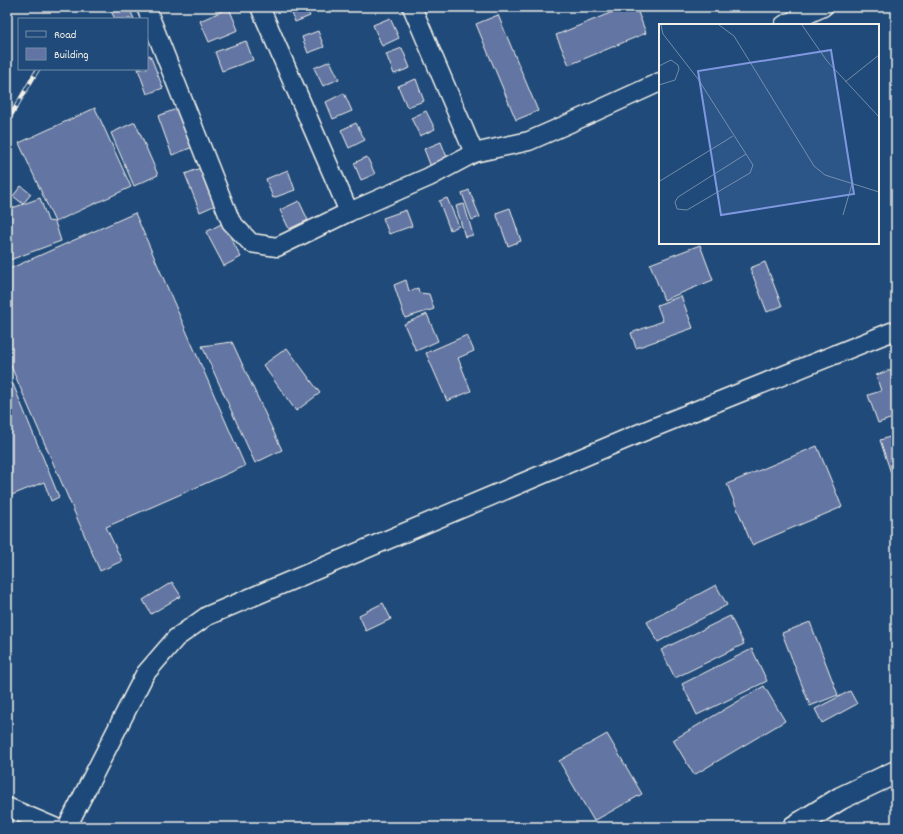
<svg xmlns="http://www.w3.org/2000/svg" width="903" height="834" font-family="Dekko,sans-serif">
  <style>
    .building { fill: #6274a3; stroke: #f4f1e8 }
    .lines { fill: none; stroke-linecap: round; stroke-linejoin: round }
    .street-casing { stroke: #f4f1e8; stroke-width: 21 }
    .secondary-casing { stroke: #f4f1e8; stroke-width: 25 }
    .street { stroke: #1f4a7a; stroke-width: 18 }
    .secondary { stroke: #1f4a7a; stroke-width: 22 }
    .rail-casing { stroke: #f4f1e8; stroke-width: 4.5 }
    .rail { stroke: #1f4a7a; stroke-width: 3; stroke-dasharray: 9; stroke-linecap: butt }
    .inset-road { fill: none; stroke: #748da6; stroke-width: 1 }
    .view { fill: #7e97df; fill-opacity: 0.15; stroke: #7e97df; stroke-width: 2 }
    .inset-edge { fill: none; stroke: #f4f1e8; stroke-width: 2 }
  </style>
  <rect width="100%" height="100%" fill="#1f4a7a"/>
  <filter id="ink" filterUnits="userSpaceOnUse"><feTurbulence type="fractalNoise" baseFrequency=".025" numOctaves="2"/><feDisplacementMap in="SourceGraphic" scale="8" xChannelSelector="R" yChannelSelector="G"/><feConvolveMatrix kernelMatrix="1 2 1 2 8 2 1 2 1" color-interpolation-filters="sRGB"/></filter>
  <g filter="url(#ink)">
    <g class="building">
      <path d="M109,7H129L134,19H115Z"/>
      <path d="M290,7H306L310,16L295,22Z"/>
      <path d="M625,7H636L646,33L569,65L556,35Z"/>
      <path d="M229,8L238,30L209,42L200,21Z"/>
      <path d="M498,15L538,111L516,120L476,24Z"/>
      <path d="M390,18L399,38L382,46L373,25Z"/>
      <path d="M318,31L324,47L308,53L302,37Z"/>
      <path d="M246,41L253,60L222,71L215,52Z"/>
      <path d="M402,48L410,68L394,74L386,54Z"/>
      <path d="M150,55L163,88L147,94L138,69H147V56Z"/>
      <path d="M330,61L339,79L323,86L314,68Z"/>
      <path d="M416,79L424,101L407,107L398,86Z"/>
      <path d="M344,93L352,111L333,119L326,102Z"/>
      <path d="M95,108L131,187L55,222L19,143Z"/>
      <path d="M179,108L193,147L172,155L158,116Z"/>
      <path d="M426,111L435,129L420,136L411,118Z"/>
      <path d="M135,122L158,175L134,186L111,133Z"/>
      <path d="M356,123L365,140L349,148L341,130Z"/>
      <path d="M441,142L448,160L431,167L424,149Z"/>
      <path d="M367,157L375,174L361,180L354,163Z"/>
      <path d="M203,167L218,204L200,212L185,174Z"/>
      <path d="M288,170L295,190L273,198L266,179Z"/>
      <path d="M21,186L31,194L23,204L13,196Z"/>
      <path d="M469,190L480,217L472,220L462,193Z"/>
      <path d="M40,198L48,221L55,222L61,241L7,261V210Z"/>
      <path d="M447,198L459,226L450,230L439,201Z"/>
      <path d="M299,201L308,220L289,229L280,210Z"/>
      <path d="M464,204L473,235L465,237L456,206Z"/>
      <path d="M510,208L521,241L508,246L496,213Z"/>
      <path d="M406,210L412,226L389,234L383,218Z"/>
      <path d="M135,213L245,466L106,527L122,561L100,571L7,357V270Z"/>
      <path d="M223,223L241,257L224,266L206,232Z"/>
      <path d="M700,245L713,280L664,300L650,264Z"/>
      <path d="M765,262L782,306L767,312L750,268Z"/>
      <path d="M406,280L409,291L418,288L419,293L429,294L434,309L405,318L394,285Z"/>
      <path d="M681,296L693,328L636,348L631,333L663,321L657,305Z"/>
      <path d="M427,314L438,341L416,351L404,324Z"/>
      <path d="M467,335L474,351L458,358L471,391L447,401L426,353Z"/>
      <path d="M232,342L282,450L255,463L202,346Z"/>
      <path d="M287,348L320,393L296,411L263,365Z"/>
      <path d="M896,368V417L878,423L868,395L881,391L876,375Z"/>
      <path d="M13,384L59,497L51,501L44,482L7,497V387Z"/>
      <path d="M896,435V488L880,440Z"/>
      <path d="M817,446L842,507L752,545L727,484Z"/>
      <path d="M172,582L181,596L151,614L143,600Z"/>
      <path d="M716,585L727,605L658,642L647,622Z"/>
      <path d="M383,603L391,619L366,631L359,615Z"/>
      <path d="M730,616L744,644L675,678L661,650Z"/>
      <path d="M810,622L838,695L810,706L782,633Z"/>
      <path d="M752,649L767,681L697,715L682,684Z"/>
      <path d="M764,686L785,721L694,775L673,740Z"/>
      <path d="M850,691L857,704L822,723L815,709Z"/>
      <path d="M607,734L642,794L594,821L559,761Z"/>
    </g>
    <g class="lines">
      <g class="street-casing">
        <g id="street">
          <path d="M146,7L231,222L251,243L277,247L349,212L429,177L474,153L529,141L570,123L660,82"/>
          <path d="M260,7L349,212"/>
          <path d="M412,7L474,153"/>
          <path d="M784,25L823,7"/>
          <path d="M7,807L54,827"/>
          <path d="M67,827L145,674L176,638L207,616L645,431L896,330"/>
        </g>
      </g>
      <g class="secondary-casing">
        <path id="secondary" d="M794,827L841,798L896,772"/>
      </g>
      <use href="#street" class="street"/>
      <use href="#secondary" class="secondary"/>
      <g class="rail-casing">
        <path id="rail" d="M7,122L38,69"/>
      </g>
      <use href="#rail" class="rail"/>
    </g>
  </g>
  <g transform="translate(659 24)">
    <rect width="220" height="220" fill="#1f4a7a"/>
    <path class="inset-road" d="M2,1L4,10L39,55L94,141L91,149L28,186L18,185L16,178L19,173L87,130M60,1L75,12L155,142L166,151L220,168M143,1L168,37L220,93M0,42L12,36L19,41L20,45L16,56L0,61M186,58L220,31M1,157L74,112M184,191L193,160"/>
    <path class="view" d="M172,26L195,170L62,191L39,47Z"/>
    <rect width="220" height="220" class="inset-edge"/>
  </g>
  <rect width="903" height="834" fill="none" stroke="#1f4a7a" stroke-width="24"/>
  <rect x="12" y="12" width="879" height="810" fill="none" stroke="#f4f1e8" stroke-width="1.5" filter="url(#ink)"/>
  <rect x="18" y="18" width="130" height="52" fill="#1f4a7a" stroke="#748da6"/>
  <rect x="26" y="31" width="20" height="6" fill="#1f4a7a" stroke="#748da6"/>
  <text x="54" y="38" font-size="12" fill="#f4f1e8">Road</text>
  <rect x="26" y="48" width="20" height="12" fill="#6274a3" stroke="#748da6"/>
  <text x="54" y="58" font-size="12" fill="#f4f1e8">Building</text>
</svg>
